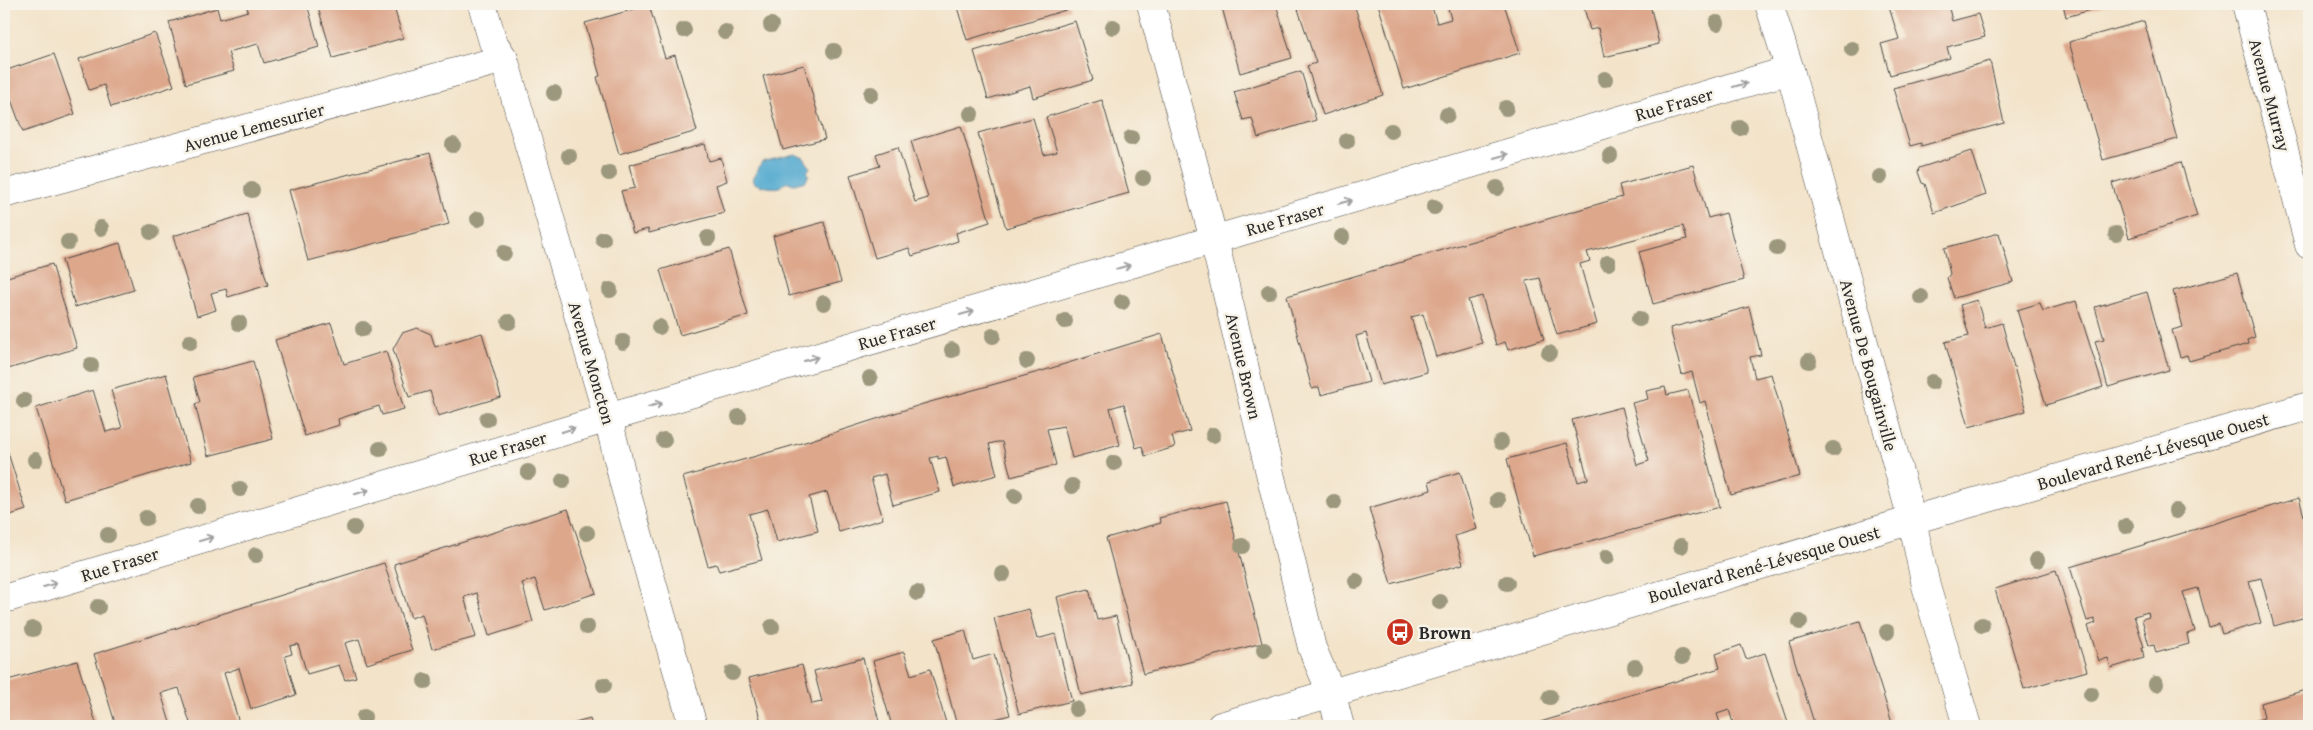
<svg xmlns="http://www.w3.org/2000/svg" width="2313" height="730" font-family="'Gentium Book Plus',serif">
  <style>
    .water { fill: #54aad0; stroke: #406a7e }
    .building { fill: #dda78c }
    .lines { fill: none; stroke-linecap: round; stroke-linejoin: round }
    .street-casing { stroke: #494743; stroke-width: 29 }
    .secondary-casing { stroke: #494743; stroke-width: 29 }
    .street { stroke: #fff; stroke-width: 28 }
    .secondary { stroke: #fff; stroke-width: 28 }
    .tree { fill: #9c987d }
    .oneway { stroke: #a0a0a0 }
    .labels { text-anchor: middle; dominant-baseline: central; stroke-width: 5; stroke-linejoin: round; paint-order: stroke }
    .street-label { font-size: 18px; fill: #2b2b2b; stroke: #f7f3e8 }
    .poi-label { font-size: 18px; font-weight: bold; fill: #2b2b2b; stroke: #f7f3e8; text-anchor: start }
  </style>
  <rect width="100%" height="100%" fill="#f7f3e8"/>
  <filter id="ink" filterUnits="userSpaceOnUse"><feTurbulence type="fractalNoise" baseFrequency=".02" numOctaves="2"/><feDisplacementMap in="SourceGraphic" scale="10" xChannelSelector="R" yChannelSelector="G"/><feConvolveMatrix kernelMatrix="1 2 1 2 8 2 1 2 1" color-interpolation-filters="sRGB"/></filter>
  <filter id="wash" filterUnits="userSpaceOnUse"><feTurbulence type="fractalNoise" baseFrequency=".0096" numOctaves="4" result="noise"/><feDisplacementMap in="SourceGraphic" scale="20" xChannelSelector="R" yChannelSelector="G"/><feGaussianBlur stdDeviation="1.12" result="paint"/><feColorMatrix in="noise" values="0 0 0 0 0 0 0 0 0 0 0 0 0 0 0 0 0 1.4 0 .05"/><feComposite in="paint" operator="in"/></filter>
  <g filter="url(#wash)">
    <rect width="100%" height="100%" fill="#f3e3c9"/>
    <path class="water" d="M795,154L804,158L810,167L807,172L809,174L806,181L794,184L787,182C785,183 782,186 780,187C775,189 756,186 752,181L762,162Z"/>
    <g id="blocks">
      <g class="building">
        <path d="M246,4H307L319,47L264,63L258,44L228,52L234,71L186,84L169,22L217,8L220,19L248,11Z"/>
        <path d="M317,4H393L403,38L333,58Z"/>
        <path d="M956,4H1067L1069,9L967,40Z"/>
        <path d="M1221,4H1276L1292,58L1240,73Z"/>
        <path d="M1303,4H1354L1383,95L1323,115L1307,66L1316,63L1297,6Z"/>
        <path d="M1378,4H1431L1437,23L1451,19L1447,4H1504L1520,53L1404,89Z"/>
        <path d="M1583,4H1650L1659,44L1604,57L1598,28L1590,30Z"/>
        <path d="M1888,4H1948L1952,21L1978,14L1985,37L1947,47L1950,58L1890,75L1881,44L1899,39Z"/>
        <path d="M2063,4H2112L2066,17Z"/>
        <path d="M649,5L665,58L675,55L697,131L619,154L597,77L600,76L585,23Z"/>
        <path d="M1075,21L1093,80L1033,98L1030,86L988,99L974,51Z"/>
        <path d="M2144,21L2177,139L2103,160L2069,42Z"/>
        <path d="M155,33L174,86L111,107L104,85L89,90L79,59Z"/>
        <path d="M54,54L75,114L23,132L7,89L4,90V71Z"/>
        <path d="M1990,61L2004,123L1921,146V143L1910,146L1893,88Z"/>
        <path d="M804,65L825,139L783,150L763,76Z"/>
        <path d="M1301,71L1316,120L1258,138L1252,118L1243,120L1234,92Z"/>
        <path d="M1102,100L1129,193L1006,228L978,133L1033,118L1044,155L1057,152L1046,117Z"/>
        <path d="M961,126L990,222L956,233L958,241L912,256L909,248L875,258L850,175L880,166L876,154L898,147L915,202L928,198L911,141Z"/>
        <path d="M705,144L709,161L721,158L727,181L716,185L724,213L649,233L648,229L633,233L621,191L635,188L629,165Z"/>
        <path d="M1972,151L1986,195L1934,213L1925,184L1922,183L1918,172L1919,168Z"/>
        <path d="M430,153L449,224L308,261L289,190Z"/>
        <path d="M2181,162L2197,216L2129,238L2112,183Z"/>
        <path d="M1693,165L1708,218L1726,213L1744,280L1653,304L1639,252L1687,239L1683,226L1587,252L1590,261L1580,264L1597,324L1557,335L1540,278L1526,281L1544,339L1508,350L1505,342L1496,345L1482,296L1468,300L1482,343L1436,357L1423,314L1411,317L1427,372L1381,385L1366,333L1356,336L1369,382L1321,395L1319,387L1312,389L1287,296L1622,197L1619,185Z"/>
        <path d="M247,214L268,285L228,297L226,289L211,293L216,310L197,316L173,236Z"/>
        <path d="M824,222L841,282L789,296L773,236Z"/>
        <path d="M1999,233L2013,282L1954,298L1947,278L1950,274L1944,248Z"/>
        <path d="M120,243L134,290L75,307L62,260Z"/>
        <path d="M729,249L748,315L680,335L660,270Z"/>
        <path d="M52,264L77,348L8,369L4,354V278Z"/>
        <path d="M2237,273L2255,337L2247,340L2248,344L2189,361L2187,355L2180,357L2172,330L2183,327L2173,291Z"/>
        <path d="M2147,292L2169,370L2108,387L2095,341L2104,339L2095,307Z"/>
        <path d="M1977,300L1985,328L2002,323L2026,411L1969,427L1945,342L1969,336L1960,305Z"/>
        <path d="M2076,301L2103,387L2046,405L2017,310L2040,303L2043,311Z"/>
        <path d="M1749,307L1761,355L1750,357L1755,378L1771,374L1800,476L1731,495L1705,401L1700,403L1692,372L1682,375L1670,328Z"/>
        <path d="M331,323L344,364L386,351L404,409L382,415L379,406L338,419L339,425L305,436L275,340Z"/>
        <path d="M417,328L431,334L435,347L482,333L501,397L438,416L430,391L409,397L393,349L402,333Z"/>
        <path d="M1162,334L1190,431L1172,436L1175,447L1145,456L1142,446L1136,448L1124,404L1110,408L1120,445L1072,458L1064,426L1047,429L1056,465L1011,477L1002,442H997L989,444L997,475L954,487L946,457L938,459V456L930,458L940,492L893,505L885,474L871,478L883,519L839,532L827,492L809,497L818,531L777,542L768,509L749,514L762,560L719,571L716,564L708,566L683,477L805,442L923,404L1042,371Z"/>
        <path d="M253,361L273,439L208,456L195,404L200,402L193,377Z"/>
        <path d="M166,374L191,462L65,500L36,408L93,390L106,432L122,428L111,390Z"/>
        <path d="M1665,387L1667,395L1688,390L1720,507L1533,556L1507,459L1567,443L1578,482L1588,479L1572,420L1622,407L1637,465L1649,461L1632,403L1648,399L1646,391Z"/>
        <path d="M4,440L26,510L4,517Z"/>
        <path d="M1460,472L1477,529L1455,536L1463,564L1391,584L1369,508L1431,490L1429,481Z"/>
        <path d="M2299,498L2309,534V616L2274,626L2261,578L2249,581L2261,623L2222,634L2219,624L2209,627L2198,588L2183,592L2195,631L2187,634L2189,644L2156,653L2154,645L2149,646L2142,619L2149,617L2148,612L2134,616L2144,647H2142L2144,658L2111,668L2108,658L2099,661L2088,626L2096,623L2094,619L2087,621L2070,567Z"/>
        <path d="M1226,501L1262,643L1143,674L1106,538L1161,523L1159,518Z"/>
        <path d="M568,509L596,593L545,610L535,579L522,583L533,622L489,636L477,593L464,597L476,637L432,649L422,614L411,618L394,564Z"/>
        <path d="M384,563L412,650L367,664L359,639L345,643L356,677L345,680L339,665L307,674L298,644L290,646L292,654L285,656L296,695L251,709L239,668L224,673L240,726H191L179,688L161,693L171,726H116L94,654Z"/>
        <path d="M2056,570L2087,671L2024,689L1995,589Z"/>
        <path d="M1089,589L1097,620L1116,616L1133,683L1081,695L1057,597Z"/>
        <path d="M1029,609L1037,639L1055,634L1072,701L1019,714L994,618Z"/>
        <path d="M1860,621L1893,726H1815L1789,642Z"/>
        <path d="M965,630L973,660L994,654L1010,715L968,726H957L934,639Z"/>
        <path d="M1741,645L1746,659L1765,653L1789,726H1734L1729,710L1717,714L1721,726H1527L1720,668L1716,654Z"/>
        <path d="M904,652L911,675L930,669L947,726H892L873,661Z"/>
        <path d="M863,658L880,726H762L749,678L802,665L812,704L822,702L814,671Z"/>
        <path d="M77,661L97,726H4V681Z"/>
        <path d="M2309,689V726H2236L2264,718L2261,703Z"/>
        <path d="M590,719L592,726H564Z"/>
      </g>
    </g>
  </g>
  <g filter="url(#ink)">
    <use href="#blocks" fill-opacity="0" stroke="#494743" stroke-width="1"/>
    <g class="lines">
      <g class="street-casing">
        <g id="street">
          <path d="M482,4L493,42L504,59L608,418L624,484L693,726"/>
          <path d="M1151,4L1214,240L1312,648L1331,692L1340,726"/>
          <path d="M1769,4L1790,70L1912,520L1926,586L1967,726"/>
          <path d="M2246,4L2309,245"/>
          <path d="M4,194L504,59"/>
          <path d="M4,599L608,418L1790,70"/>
        </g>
      </g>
      <g class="secondary-casing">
        <path id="secondary" d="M1221,726L1912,520L2309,406"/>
      </g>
      <use href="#street" class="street"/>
      <use href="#secondary" class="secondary"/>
    </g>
    <g class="tree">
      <circle cx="1717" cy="23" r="8"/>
      <circle cx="771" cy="25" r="8"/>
      <circle cx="1113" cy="27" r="8"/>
      <circle cx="684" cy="30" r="8"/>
      <circle cx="725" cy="32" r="8"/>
      <circle cx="1852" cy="49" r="8"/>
      <circle cx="834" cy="51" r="8"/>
      <circle cx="1605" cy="79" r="8"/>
      <circle cx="554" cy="93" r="8"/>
      <circle cx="871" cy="94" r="8"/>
      <circle cx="1506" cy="108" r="8"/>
      <circle cx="971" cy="114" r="8"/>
      <circle cx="1447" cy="115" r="8"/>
      <circle cx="1740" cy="128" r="8"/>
      <circle cx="1391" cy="131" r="8"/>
      <circle cx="1131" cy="138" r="8"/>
      <circle cx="1347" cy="141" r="8"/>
      <circle cx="453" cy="145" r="8"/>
      <circle cx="569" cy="156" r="8"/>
      <circle cx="1610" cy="156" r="8"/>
      <circle cx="609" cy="173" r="8"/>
      <circle cx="1880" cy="177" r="8"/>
      <circle cx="1143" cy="178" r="8"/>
      <circle cx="1497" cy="188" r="8"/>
      <circle cx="252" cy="190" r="8"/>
      <circle cx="1434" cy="207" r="8"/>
      <circle cx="478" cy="219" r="8"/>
      <circle cx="101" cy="228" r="8"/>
      <circle cx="151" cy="232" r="8"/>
      <circle cx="2116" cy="234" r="8"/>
      <circle cx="1342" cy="237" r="8"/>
      <circle cx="708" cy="238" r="8"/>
      <circle cx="603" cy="239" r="8"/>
      <circle cx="68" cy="242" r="8"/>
      <circle cx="1777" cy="248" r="8"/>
      <circle cx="504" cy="253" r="8"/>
      <circle cx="1608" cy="263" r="8"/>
      <circle cx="610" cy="290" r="8"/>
      <circle cx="1269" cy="292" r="8"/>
      <circle cx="1921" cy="297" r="8"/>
      <circle cx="1122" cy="302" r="8"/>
      <circle cx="824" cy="303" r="8"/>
      <circle cx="1639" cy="319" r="8"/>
      <circle cx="1065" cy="321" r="8"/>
      <circle cx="509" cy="322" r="8"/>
      <circle cx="239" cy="323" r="8"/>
      <circle cx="659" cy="327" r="8"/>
      <circle cx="363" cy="329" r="8"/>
      <circle cx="993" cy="336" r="8"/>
      <circle cx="190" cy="342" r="8"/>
      <circle cx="623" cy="342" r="8"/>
      <circle cx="952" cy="350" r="8"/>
      <circle cx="1549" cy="353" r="8"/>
      <circle cx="1027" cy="361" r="8"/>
      <circle cx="1809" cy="361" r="8"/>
      <circle cx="91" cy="365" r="8"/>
      <circle cx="870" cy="378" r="8"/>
      <circle cx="1932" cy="382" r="8"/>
      <circle cx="24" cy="401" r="8"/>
      <circle cx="739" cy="417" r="8"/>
      <circle cx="487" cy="419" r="8"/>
      <circle cx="1213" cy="435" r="8"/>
      <circle cx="664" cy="440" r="8"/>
      <circle cx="1501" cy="442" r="8"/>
      <circle cx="380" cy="449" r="8"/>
      <circle cx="1833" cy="449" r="8"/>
      <circle cx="35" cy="460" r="8"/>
      <circle cx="1114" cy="463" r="8"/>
      <circle cx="528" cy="472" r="8"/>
      <circle cx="563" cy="481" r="8"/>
      <circle cx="1072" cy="486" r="8"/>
      <circle cx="240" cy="489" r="8"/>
      <circle cx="1015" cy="496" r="8"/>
      <circle cx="1498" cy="500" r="8"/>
      <circle cx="1334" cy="502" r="8"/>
      <circle cx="198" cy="506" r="8"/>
      <circle cx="2176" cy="511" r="8"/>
      <circle cx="146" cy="518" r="8"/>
      <circle cx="2126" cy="526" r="8"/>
      <circle cx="354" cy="528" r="8"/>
      <circle cx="587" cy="533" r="8"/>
      <circle cx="108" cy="535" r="8"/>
      <circle cx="1242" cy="546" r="8"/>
      <circle cx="1681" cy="546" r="8"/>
      <circle cx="256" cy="555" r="8"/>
      <circle cx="1607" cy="557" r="8"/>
      <circle cx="2037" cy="560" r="8"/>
      <circle cx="1003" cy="574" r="8"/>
      <circle cx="1356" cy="581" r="8"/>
      <circle cx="1507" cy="583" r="8"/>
      <circle cx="917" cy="593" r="8"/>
      <circle cx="1440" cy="602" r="8"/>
      <circle cx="98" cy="607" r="8"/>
      <circle cx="1800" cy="622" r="8"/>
      <circle cx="1982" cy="625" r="8"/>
      <circle cx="587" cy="627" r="8"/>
      <circle cx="772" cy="627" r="8"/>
      <circle cx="33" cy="629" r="8"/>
      <circle cx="1887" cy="632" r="8"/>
      <circle cx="1264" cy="650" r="8"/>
      <circle cx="1682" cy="657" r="8"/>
      <circle cx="1635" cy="667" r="8"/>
      <circle cx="732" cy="673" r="8"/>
      <circle cx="425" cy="681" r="8"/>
      <circle cx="2156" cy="684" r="8"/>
      <circle cx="604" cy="685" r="8"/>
      <circle cx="2091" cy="694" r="8"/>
      <circle cx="1550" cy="697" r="8"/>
      <circle cx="1076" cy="709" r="8"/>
      <circle cx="364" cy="717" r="8"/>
    </g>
    <defs><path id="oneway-shaft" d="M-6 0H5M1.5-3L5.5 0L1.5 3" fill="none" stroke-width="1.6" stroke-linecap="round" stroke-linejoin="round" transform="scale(1.25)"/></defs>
    <g class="oneway">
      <use href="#oneway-shaft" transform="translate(1740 85) rotate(-16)"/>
      <use href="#oneway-shaft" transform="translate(1501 156) rotate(-16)"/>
      <use href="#oneway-shaft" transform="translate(1345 202) rotate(-16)"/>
      <use href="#oneway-shaft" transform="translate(1123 267) rotate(-16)"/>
      <use href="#oneway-shaft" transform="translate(967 313) rotate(-16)"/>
      <use href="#oneway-shaft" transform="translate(811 359) rotate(-16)"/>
      <use href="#oneway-shaft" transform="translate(655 405) rotate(-16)"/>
      <use href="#oneway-shaft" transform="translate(568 430) rotate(-17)"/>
      <use href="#oneway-shaft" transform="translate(362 492) rotate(-17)"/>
      <use href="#oneway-shaft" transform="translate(206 539) rotate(-17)"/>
      <use href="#oneway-shaft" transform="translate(50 585) rotate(-17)"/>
    </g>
  </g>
  <defs>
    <g id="bus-disc" transform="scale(1.4375)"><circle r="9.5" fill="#c8321e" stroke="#f7f3e8"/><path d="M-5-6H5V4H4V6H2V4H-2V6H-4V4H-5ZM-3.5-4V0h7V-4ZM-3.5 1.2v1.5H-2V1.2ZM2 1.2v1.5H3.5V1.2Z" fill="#fff"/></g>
  </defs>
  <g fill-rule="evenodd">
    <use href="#bus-disc" x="1400" y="632"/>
  </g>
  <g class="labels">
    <g class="street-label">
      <text transform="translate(2270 95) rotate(75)">Avenue Murray</text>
      <text transform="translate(1674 104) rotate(-16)">Rue Fraser</text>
      <text transform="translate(254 127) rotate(-15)">Avenue Lemesurier</text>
      <text transform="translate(1285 219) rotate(-16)">Rue Fraser</text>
      <text transform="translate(897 333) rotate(-16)">Rue Fraser</text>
      <text transform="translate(592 363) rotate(74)">Avenue Moncton</text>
      <text transform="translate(1869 365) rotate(75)">Avenue De Bougainville</text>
      <text transform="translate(1244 366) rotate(77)">Avenue Brown</text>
      <text transform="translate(508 448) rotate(-17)">Rue Fraser</text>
      <text transform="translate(2153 451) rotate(-16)">Boulevard René-Lévesque Ouest</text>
      <text transform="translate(120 564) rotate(-17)">Rue Fraser</text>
      <text transform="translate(1764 564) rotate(-16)">Boulevard René-Lévesque Ouest</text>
    </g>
    <g class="poi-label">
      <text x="1419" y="632">Brown</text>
    </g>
  </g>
  <rect width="2313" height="730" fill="none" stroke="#f7f3e8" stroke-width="20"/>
</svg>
